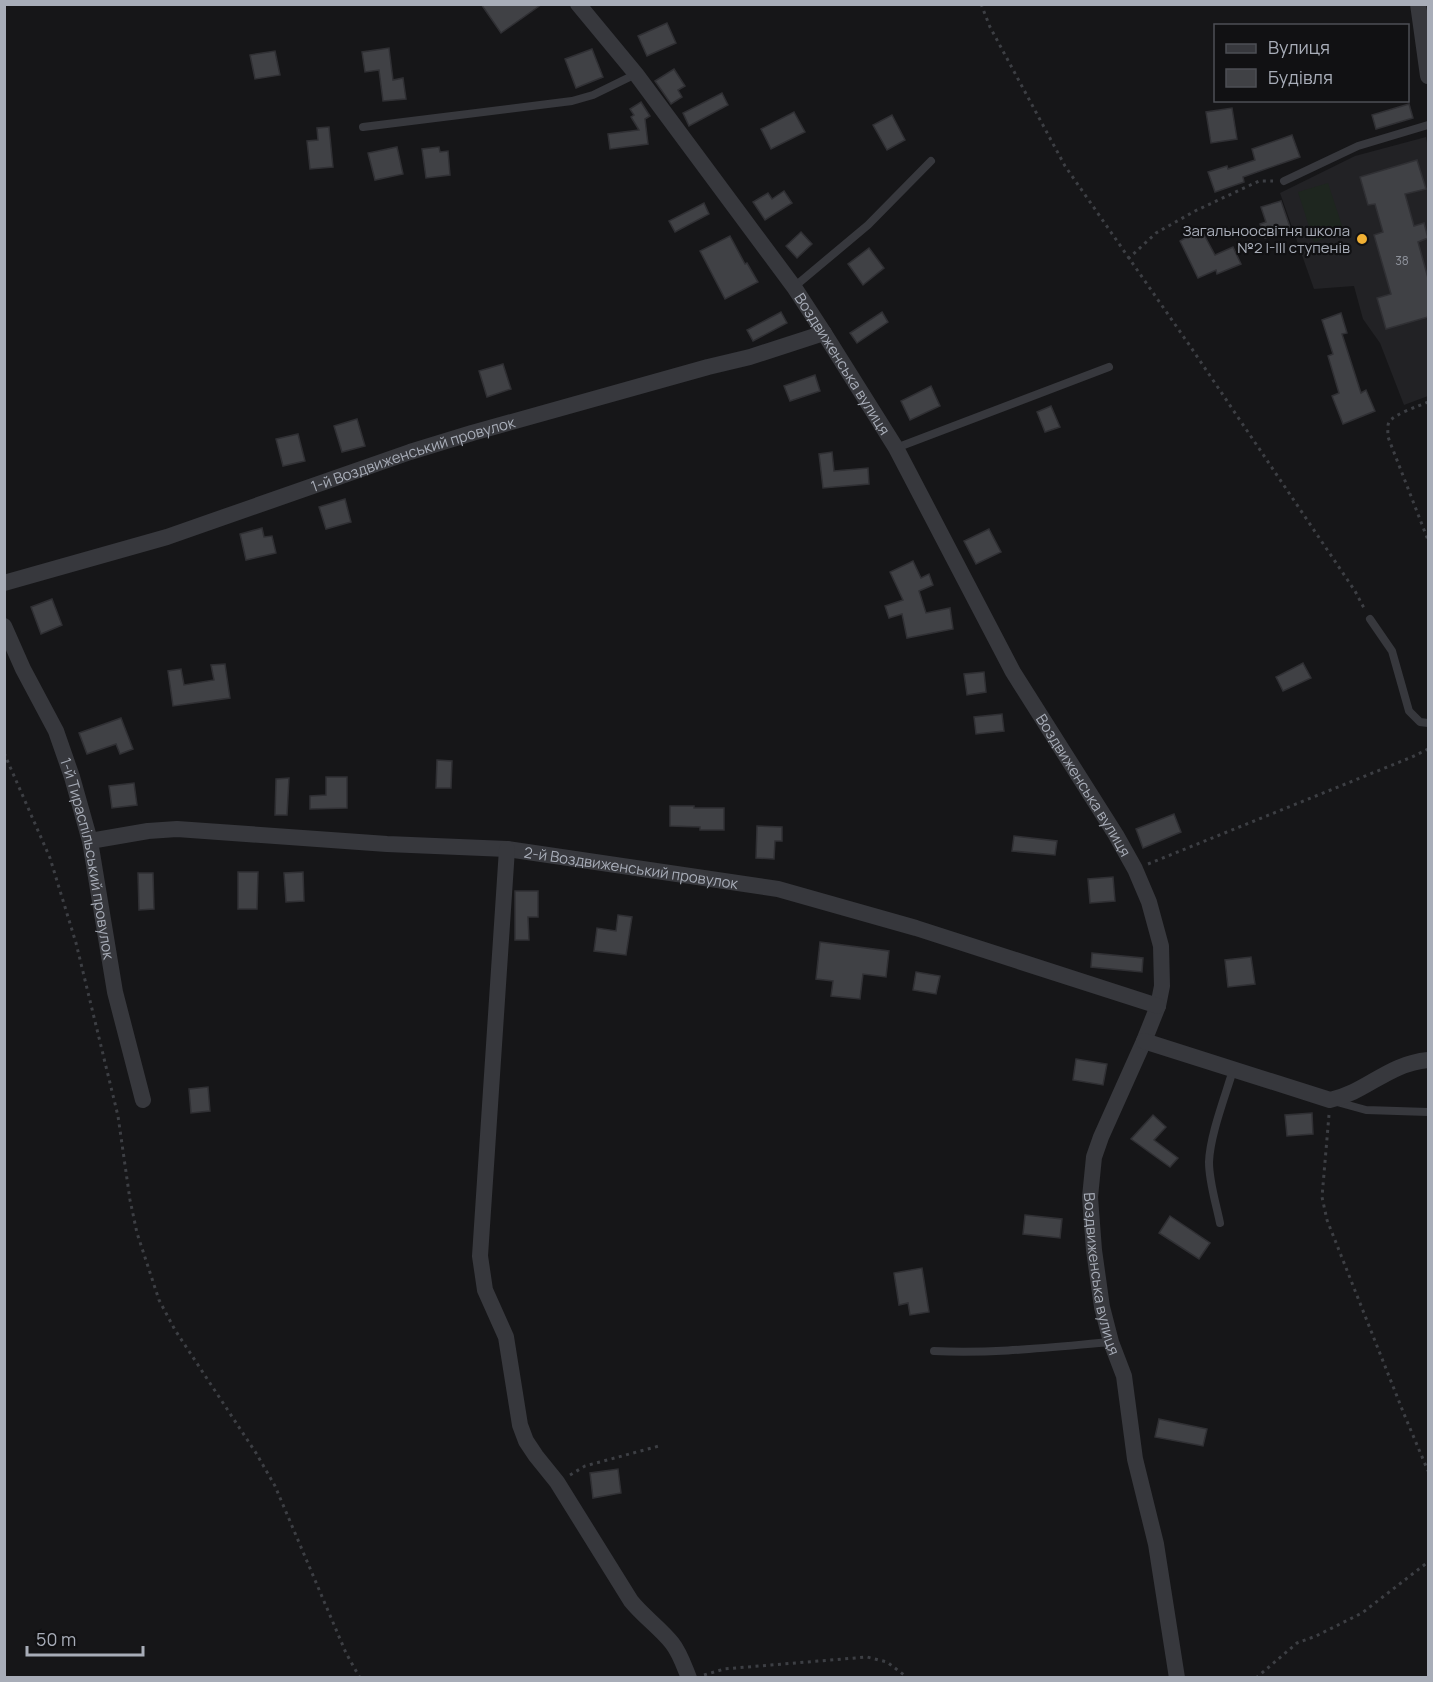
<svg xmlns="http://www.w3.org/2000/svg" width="1433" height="1682" font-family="Manrope,sans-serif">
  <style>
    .built { fill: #222225 }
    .green { fill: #1e261f }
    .building { fill: #404145; stroke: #303034; stroke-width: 1.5 }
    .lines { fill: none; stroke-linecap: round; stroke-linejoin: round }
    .path { stroke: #3d3f44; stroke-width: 3; stroke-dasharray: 3 4.5; stroke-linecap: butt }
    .lane { stroke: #37383d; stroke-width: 8 }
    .street { stroke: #37383d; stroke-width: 16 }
    .poi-dot { fill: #f2b134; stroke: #111113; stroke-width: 2 }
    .labels { text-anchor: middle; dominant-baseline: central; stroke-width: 4.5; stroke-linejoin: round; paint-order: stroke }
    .number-label { font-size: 12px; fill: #8e929b }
    .poi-label { font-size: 15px; fill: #a8adb8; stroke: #111113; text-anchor: end }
    .street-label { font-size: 15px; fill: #a8adb8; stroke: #111113 }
  </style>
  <rect width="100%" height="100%" fill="#161618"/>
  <path class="built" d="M1426,137L1428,148V396L1404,405L1380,343L1363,319L1354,286L1314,289L1280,193L1355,156Z"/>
  <path class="green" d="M1328,183L1344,232L1314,242L1298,192Z"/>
  <g class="building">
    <path d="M481,4H542L501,33Z"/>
    <path d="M667,23L676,43L647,56L638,36Z"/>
    <path d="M389,48L393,80L403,78L406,99L383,101L379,70L365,72L362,52Z"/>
    <path d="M592,49L603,77L576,88L565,59Z"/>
    <path d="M275,51L280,75L255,79L250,55Z"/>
    <path d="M674,69L685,86L678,90L682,97L671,104L655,81Z"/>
    <path d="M722,93L728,105L689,126L683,113Z"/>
    <path d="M641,102L650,116L645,119L648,144L610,149L608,134L639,130L631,117L634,115L630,109Z"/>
    <path d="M1409,104L1413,118L1376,129L1372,115Z"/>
    <path d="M1232,108L1237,139L1211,143L1206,112Z"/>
    <path d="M794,112L805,132L771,149L761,129Z"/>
    <path d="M892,115L905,140L887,150L873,125Z"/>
    <path d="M329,127L333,167L310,169L307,141L318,140L317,128Z"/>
    <path d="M1292,135L1300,157L1243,177L1244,182L1215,192L1208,172L1227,166L1228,169L1255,160L1252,149Z"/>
    <path d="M397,147L403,174L375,180L368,153Z"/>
    <path d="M439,147L440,152L448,151L450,175L426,178L422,149Z"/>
    <path d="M1417,160L1426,189L1405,194L1414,226L1424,223L1428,238L1418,242L1428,278V317L1386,329L1377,298L1391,294L1374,235L1383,232L1375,204L1368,205L1360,177Z"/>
    <path d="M784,191L792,203L765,220L753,202L768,193L772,199Z"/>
    <path d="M1281,201L1291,230L1265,238L1260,224L1266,222L1261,207Z"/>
    <path d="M704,203L709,214L675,232L669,221Z"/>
    <path d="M1201,229L1215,255L1233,247L1241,264L1217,274L1216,270L1198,278L1180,241Z"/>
    <path d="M801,232L812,244L797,258L786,246Z"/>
    <path d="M730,236L745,264L747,263L758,282L725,299L700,251Z"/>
    <path d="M869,248L884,268L863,285L848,264Z"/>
    <path d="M781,312L787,323L753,341L747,330Z"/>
    <path d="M882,312L888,322L857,343L850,333Z"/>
    <path d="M1341,313L1347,333L1342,334L1361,393L1366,390L1375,411L1343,424L1332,396L1339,393L1328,356L1333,354L1322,320Z"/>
    <path d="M503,364L511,389L487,397L479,371Z"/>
    <path d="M815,375L820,391L790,401L784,386Z"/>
    <path d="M931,386L940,406L910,420L901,401Z"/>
    <path d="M1051,406L1060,427L1045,432L1037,412Z"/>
    <path d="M357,419L365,446L342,452L334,426Z"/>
    <path d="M298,434L305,461L283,466L276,439Z"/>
    <path d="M832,452L834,471L868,468L869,484L823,488L819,454Z"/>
    <path d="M345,499L351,522L326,529L319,507Z"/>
    <path d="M262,528L264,537L272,536L276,553L246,560L240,534Z"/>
    <path d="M989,529L1001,552L976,564L964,541Z"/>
    <path d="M913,561L921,578L929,574L933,585L919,591L926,613L950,608L953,629L907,638L902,614L889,618L885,606L903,600L890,572Z"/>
    <path d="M52,599L62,625L41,634L31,607Z"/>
    <path d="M1303,663L1311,678L1283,691L1276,677Z"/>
    <path d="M225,664L230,698L173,706L168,671L181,669L184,685L214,680L211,665Z"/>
    <path d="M984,672L986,692L967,695L964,674Z"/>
    <path d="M1002,714L1004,731L976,734L974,717Z"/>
    <path d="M121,718L133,749L120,754L116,744L87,754L79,733Z"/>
    <path d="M437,760L452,761L451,788H436Z"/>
    <path d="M326,777H347V808L310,809V796L326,795Z"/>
    <path d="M289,778L287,815H275L276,779Z"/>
    <path d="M134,783L137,805L112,808L109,786Z"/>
    <path d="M670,806H694V808H724V830H700V827L670,826Z"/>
    <path d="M1174,814L1181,832L1143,848L1136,829Z"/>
    <path d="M757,826L782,827V841H775L774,859L756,858Z"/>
    <path d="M1014,836L1057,841L1055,855L1012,851Z"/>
    <path d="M238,872H258L257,909H238Z"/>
    <path d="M303,872L304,901L286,902L284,873Z"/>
    <path d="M138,873H153L154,909L139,910Z"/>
    <path d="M1113,877L1115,901L1090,903L1088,879Z"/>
    <path d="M515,891H538V917H528L529,940H515Z"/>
    <path d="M618,915L632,917L626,955L594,951L597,928L616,931Z"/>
    <path d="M820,942L889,951L886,977L863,974L860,999L831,996L833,981L816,979Z"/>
    <path d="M1092,953L1143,958L1142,972L1091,967Z"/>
    <path d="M1251,957L1255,984L1228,987L1225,960Z"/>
    <path d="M916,972L940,976L936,994L913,990Z"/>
    <path d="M1076,1059L1107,1064L1103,1085L1073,1080Z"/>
    <path d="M208,1087L210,1111L191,1113L189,1089Z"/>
    <path d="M1312,1113L1313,1134L1287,1136L1285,1115Z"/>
    <path d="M1153,1115L1166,1127L1154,1140L1178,1158L1170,1167L1131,1139Z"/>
    <path d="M1025,1215L1062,1219L1060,1238L1023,1234Z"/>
    <path d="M1170,1216L1210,1243L1199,1259L1159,1233Z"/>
    <path d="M922,1268L929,1312L910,1315L908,1303L899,1305L894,1273Z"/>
    <path d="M1159,1419L1207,1429L1203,1446L1155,1437Z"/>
    <path d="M618,1469L621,1493L593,1498L590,1473Z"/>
  </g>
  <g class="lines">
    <g class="path">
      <path d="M981,4L990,27L1065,166L1190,346L1355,591L1365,610"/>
      <path d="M1128,259L1156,233L1195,211L1259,181H1273"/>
      <path d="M1428,402C1419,406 1394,414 1389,422C1387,426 1388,432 1388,437L1428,540"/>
      <path d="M4,753L50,858L76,943L118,1116L130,1200L137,1233L159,1300L175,1330L256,1453L275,1486L346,1653L360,1678"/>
      <path d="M1148,864L1412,757L1428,749"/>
      <path d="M1329,1115L1322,1197L1327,1220L1404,1414L1428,1471"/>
      <path d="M570,1475L585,1466L659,1446"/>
      <path d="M704,1675L724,1669L867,1657L887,1662L908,1678"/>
      <path d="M1256,1678L1297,1643L1316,1636L1362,1613L1428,1562"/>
    </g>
    <g class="lane">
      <path d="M363,127L572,101L593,95L636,74"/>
      <path d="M1284,181L1358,146L1428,125"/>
      <path d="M794,287L868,225L931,161"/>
      <path d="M896,448L1109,367"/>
      <path d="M1370,619L1392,651L1409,711L1420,722L1428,723"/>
      <path d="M1337,1102L1366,1110L1428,1112"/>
      <path d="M1220,1223C1216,1203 1209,1182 1209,1162C1210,1135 1225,1097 1233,1070"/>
      <path d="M934,1351C993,1354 1052,1347 1111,1342"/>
    </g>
    <g class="street">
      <path id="s1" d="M578,4L636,74L794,287L824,333L896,448L1013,672L1116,835L1135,869L1149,902L1161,946L1162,986L1158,1006L1144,1041L1101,1137L1094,1157L1090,1197L1094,1250L1102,1307L1111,1342L1124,1376L1135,1459L1156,1544L1177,1678"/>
      <path d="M1418,4L1428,76"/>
      <path id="s2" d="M4,583L167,537L410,452L472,433L708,367L750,357L824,333"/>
      <path id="s3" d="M4,626L23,669L56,731L72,777L90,841L115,992L143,1100"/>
      <path id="s4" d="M90,841L148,831L177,829L387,844L507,849L778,889L916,928L1158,1006"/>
      <path d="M507,849L480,1256L485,1290L506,1337L520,1425L526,1441L536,1456L557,1482L631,1601C643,1616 660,1628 672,1643C680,1653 684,1666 689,1678"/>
      <path d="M1144,1041L1330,1100C1367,1092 1387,1064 1428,1060"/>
    </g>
  </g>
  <circle class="poi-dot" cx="1362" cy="239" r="6"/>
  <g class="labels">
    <g class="number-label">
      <text x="1402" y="260">38</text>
    </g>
    <g class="poi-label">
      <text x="1350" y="230">Загальноосвітня школа<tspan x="1350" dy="17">№2 I-III ступенів</tspan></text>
    </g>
    <g class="street-label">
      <text stroke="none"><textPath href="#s1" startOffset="447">Воздвиженська вулиця</textPath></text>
      <text stroke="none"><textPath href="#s2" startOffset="429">1-й Воздвиженський провулок</textPath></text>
      <text stroke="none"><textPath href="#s1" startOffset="933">Воздвиженська вулиця</textPath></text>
      <text stroke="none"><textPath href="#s3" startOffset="249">1-й Тираспільський провулок</textPath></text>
      <text stroke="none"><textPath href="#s4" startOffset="544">2-й Воздвиженський провулок</textPath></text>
      <text stroke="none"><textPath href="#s1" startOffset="1455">Воздвиженська вулиця</textPath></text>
    </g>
  </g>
  <rect width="1433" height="1682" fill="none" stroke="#a8adb8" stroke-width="12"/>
  <rect x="1214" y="24" width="195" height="78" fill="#111113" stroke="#4d4f55" stroke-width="1.5"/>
  <rect x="1226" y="44" width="30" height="9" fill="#37383d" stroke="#4d4f55" stroke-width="1.5"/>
  <text x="1268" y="54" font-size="18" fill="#a8adb8">Вулиця</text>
  <rect x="1226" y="69" width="30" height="18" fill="#404145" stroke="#4d4f55" stroke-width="1.5"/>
  <text x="1268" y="84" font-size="18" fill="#a8adb8">Будівля</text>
  <path d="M27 1646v9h116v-9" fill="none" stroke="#a8adb8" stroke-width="3"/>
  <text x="36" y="1646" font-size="18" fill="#a8adb8" stroke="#111113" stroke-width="4.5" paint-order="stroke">50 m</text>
</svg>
